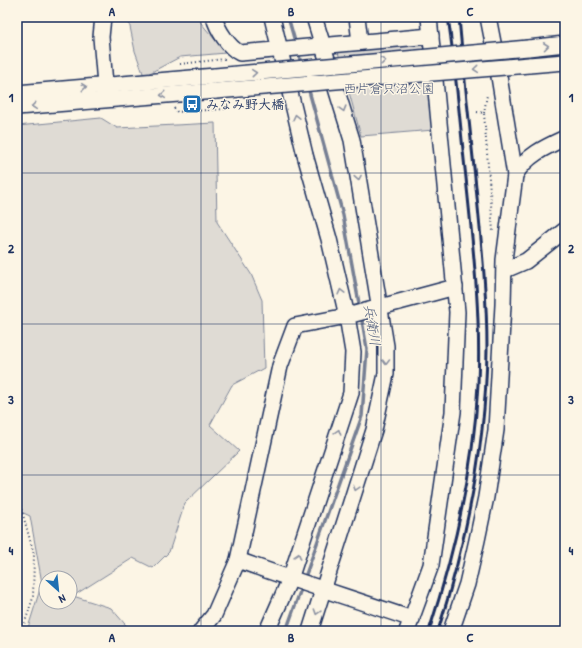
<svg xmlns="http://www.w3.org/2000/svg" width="582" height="648" font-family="'Patrick Hand','Klee One',sans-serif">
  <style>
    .green { fill: #dfdbd4; stroke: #7d8599; fill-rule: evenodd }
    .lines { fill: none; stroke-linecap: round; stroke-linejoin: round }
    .stream { stroke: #767f94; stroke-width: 3.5 }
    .minor-casing { stroke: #1b2f5e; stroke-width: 18 }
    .path { stroke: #1b2f5e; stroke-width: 2; stroke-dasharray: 1 3; stroke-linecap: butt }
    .minor { stroke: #fcf5e5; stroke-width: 15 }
    .rail { stroke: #1b2f5e; stroke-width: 3 }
    .minor-bridge-casing { stroke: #1b2f5e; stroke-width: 18; stroke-linecap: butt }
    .minor-bridge { stroke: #fcf5e5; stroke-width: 15 }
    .oneway { stroke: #8c92a2 }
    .grid { fill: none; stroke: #1b2f5e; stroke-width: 1; stroke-opacity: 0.55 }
    .labels { text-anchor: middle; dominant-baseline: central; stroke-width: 3; stroke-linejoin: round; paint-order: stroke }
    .park-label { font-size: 13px; fill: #425176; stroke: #fcf5e5 }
    .poi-label { font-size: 13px; font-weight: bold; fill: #1b2f5e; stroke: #fcf5e5; text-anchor: start }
    .water-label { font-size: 14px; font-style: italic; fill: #485779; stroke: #fcf5e5 }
    .neatline { fill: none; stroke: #1b2f5e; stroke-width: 1.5 }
    .grid-label { font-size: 13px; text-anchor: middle; font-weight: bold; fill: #1b2f5e }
  </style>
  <rect width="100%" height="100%" fill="#fcf5e5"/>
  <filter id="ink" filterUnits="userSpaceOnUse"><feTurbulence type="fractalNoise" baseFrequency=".025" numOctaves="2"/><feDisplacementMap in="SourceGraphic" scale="8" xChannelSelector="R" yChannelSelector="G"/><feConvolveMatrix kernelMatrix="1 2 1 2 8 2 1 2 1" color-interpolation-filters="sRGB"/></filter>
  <g filter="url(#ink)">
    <g class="green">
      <path d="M128,17H199L201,23L226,53L180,57L144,76L135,51Z"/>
      <path d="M421,45L424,48L434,130L361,136L338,52Z"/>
      <path d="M101,118L117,128L215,123L217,222L251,274L262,300L264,368L232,385L210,425L239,451L185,503L169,552L153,568L133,558L73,596L111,608L131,631H27L42,583L30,516L17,510V126ZM46,578H70V602H46Z"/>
    </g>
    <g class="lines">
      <g class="stream">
        <path d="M288,17L296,45"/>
        <path d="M298,51L301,64"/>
        <path d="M308,87L343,215L360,309"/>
        <path d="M304,580L362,416L367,349L361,315"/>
        <path d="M286,631L302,586"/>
      </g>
      <g class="minor-casing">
        <g id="minor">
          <path d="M103,17L101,37L106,96"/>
          <path d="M214,17C217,29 229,48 240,53L431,36"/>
          <path d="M357,17L360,42"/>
          <path d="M488,17L496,58L515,175"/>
          <path d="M528,48L565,44"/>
          <path d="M529,65L565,62"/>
          <path d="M17,93L215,76"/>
          <path d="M17,107L216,91"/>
          <path d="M505,270L526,261L565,230"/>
          <path d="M238,560C295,581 354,599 412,619"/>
          <path d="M201,631L214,615L238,560L280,366L295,326L347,316L455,287"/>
          <path d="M267,631L290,579L351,393L353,352L347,316L329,239L305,155L272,17"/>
          <path d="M310,631L374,430L386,374V346L352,140L314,17"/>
          <path d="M407,631L431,565L453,412L457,312L429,17"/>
          <path d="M451,631L467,584L477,540L486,497L496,430L503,305L504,260L515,175C526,156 545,147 565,138"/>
        </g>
      </g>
      <g class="path">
        <path d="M180,64L224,59V60"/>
        <path d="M174,108L177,112L225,109L227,103"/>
        <path d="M477,112L484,113L493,231"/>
        <path d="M484,113L487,95"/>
        <path d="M17,494L34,554L33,598L22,631"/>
      </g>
      <use href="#minor" class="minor"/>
      <g class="rail">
        <path d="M429,631C455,551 474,468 478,384C481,315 473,246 466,178C460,125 456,71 448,17"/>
        <path d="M438,631C467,539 486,446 487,349C487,298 482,248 477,197C471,137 464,77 459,17"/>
      </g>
      <g class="minor-bridge-casing">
        <g id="minor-bridge">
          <path d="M215,76L528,48"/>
          <path d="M216,91L529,65"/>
        </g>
      </g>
      <use href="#minor-bridge" class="minor-bridge"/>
    </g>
    <defs><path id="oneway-chevron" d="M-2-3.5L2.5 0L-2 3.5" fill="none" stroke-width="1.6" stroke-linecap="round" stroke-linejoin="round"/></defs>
    <g class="oneway">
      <use href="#oneway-chevron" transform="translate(546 46) rotate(-7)"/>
      <use href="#oneway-chevron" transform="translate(383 61) rotate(-5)"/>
      <use href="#oneway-chevron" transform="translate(476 69) rotate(175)"/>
      <use href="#oneway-chevron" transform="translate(254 73) rotate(-5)"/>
      <use href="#oneway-chevron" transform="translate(84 87) rotate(-5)"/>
      <use href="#oneway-chevron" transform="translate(163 95) rotate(175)"/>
      <use href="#oneway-chevron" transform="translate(34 106) rotate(175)"/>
      <use href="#oneway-chevron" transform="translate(343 109) rotate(74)"/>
      <use href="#oneway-chevron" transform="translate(296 117) rotate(-103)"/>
      <use href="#oneway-chevron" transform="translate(358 178) rotate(80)"/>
      <use href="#oneway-chevron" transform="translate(341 292) rotate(-104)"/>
      <use href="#oneway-chevron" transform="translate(386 362) rotate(90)"/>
      <use href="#oneway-chevron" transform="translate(338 432) rotate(-72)"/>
      <use href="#oneway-chevron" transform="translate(356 488) rotate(108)"/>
      <use href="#oneway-chevron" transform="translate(298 556) rotate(-72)"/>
      <use href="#oneway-chevron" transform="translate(317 612) rotate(108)"/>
    </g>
  </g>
  <path class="grid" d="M201,17V631M381,17V631M17,173H565M17,324H565M17,475H565"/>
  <defs>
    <g id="bus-square" transform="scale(1)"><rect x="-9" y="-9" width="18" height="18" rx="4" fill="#1f6fb2" stroke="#fcf5e5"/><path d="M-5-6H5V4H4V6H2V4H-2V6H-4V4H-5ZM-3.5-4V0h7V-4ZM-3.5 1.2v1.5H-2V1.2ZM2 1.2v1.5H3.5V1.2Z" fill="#fff"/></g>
  </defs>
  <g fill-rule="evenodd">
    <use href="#bus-square" x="192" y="104"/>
  </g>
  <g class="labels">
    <g class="park-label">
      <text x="389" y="88">西片倉只沼公園</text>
    </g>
    <g class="poi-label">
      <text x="206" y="104">みなみ野大橋</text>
    </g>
    <g class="water-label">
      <text transform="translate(373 325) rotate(81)">兵衛川</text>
    </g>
  </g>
  <rect width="582" height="648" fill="none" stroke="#fcf5e5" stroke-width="44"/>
  <g transform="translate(58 590) rotate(153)"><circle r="19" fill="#fcf5e5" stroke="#a2a6af"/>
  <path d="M0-3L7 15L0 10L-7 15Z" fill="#1f6fb2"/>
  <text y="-6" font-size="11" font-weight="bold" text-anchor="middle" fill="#1b2f5e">N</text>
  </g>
  <rect x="22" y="22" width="538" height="604" class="neatline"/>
  <g class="grid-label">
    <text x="112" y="16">A</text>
    <text x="291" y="16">B</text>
    <text x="470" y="16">C</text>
    <text x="11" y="102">1</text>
    <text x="571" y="102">1</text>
    <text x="11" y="253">2</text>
    <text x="571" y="253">2</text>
    <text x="11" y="404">3</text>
    <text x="571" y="404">3</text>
    <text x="11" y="555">4</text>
    <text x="571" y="555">4</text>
    <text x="112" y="642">A</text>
    <text x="291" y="642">B</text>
    <text x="470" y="642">C</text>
  </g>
</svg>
